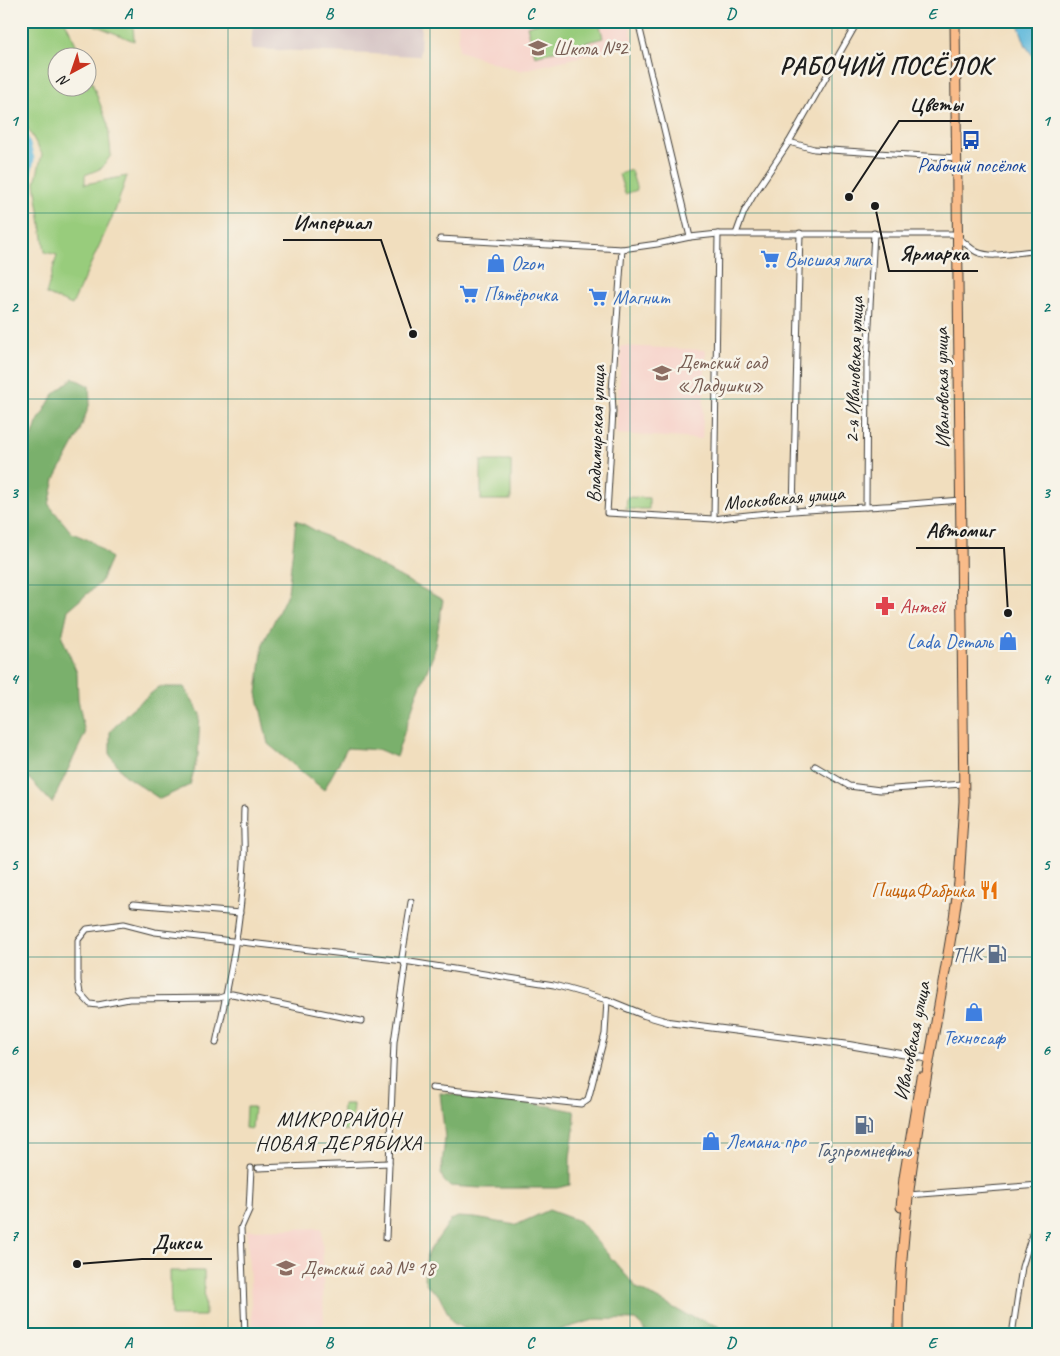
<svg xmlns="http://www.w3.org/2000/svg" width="1060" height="1356" font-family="Caveat,sans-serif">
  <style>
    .built { fill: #f7d1c9 }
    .industrial { fill: #d2bfc1 }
    .green { fill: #98cc7c; stroke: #5a744c }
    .forest { fill: #7ab06c; stroke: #4b6644 }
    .water { fill: #5db8db; stroke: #3c6a7c }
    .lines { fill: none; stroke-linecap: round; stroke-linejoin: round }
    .stream { stroke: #5db8db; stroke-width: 2 }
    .river { stroke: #5db8db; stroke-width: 11 }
    .minor-casing { stroke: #3c3934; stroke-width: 7 }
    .tertiary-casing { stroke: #3c3934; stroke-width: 8 }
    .primary-casing { stroke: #3c3934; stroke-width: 11 }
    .minor { stroke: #fff; stroke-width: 5 }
    .tertiary { stroke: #fff; stroke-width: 6 }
    .primary { stroke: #f9bc8a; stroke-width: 9 }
    .grid { fill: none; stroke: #0f766e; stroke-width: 1; stroke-opacity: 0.55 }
    .labels { text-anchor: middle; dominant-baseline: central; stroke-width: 5; stroke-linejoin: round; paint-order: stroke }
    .education-label { font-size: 20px; fill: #785e54; stroke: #f7f3e8; text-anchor: start }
    .transit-label { font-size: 20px; fill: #164399; stroke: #f7f3e8 }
    .shop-label { font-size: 20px; fill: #366cbe; stroke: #f7f3e8; text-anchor: start }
    .street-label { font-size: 20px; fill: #1c1c1c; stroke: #f7f3e8 }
    .health-label { font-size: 20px; fill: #be3a42; stroke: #f7f3e8; text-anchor: start }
    .food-label { font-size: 20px; fill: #c56008; stroke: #f7f3e8; text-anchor: end }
    .service-label { font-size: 20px; fill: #4e5e75; stroke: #f7f3e8; text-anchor: end }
    .neighbourhood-label { font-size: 21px; letter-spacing: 1px; fill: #1c1c1c; stroke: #f7f3e8 }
    .district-label { font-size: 25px; font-weight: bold; letter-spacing: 1px; fill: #1c1c1c; stroke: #f7f3e8 }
    .leader { fill: none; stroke: #1c1c1c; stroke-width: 2 }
    .callout-dot { fill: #1c1c1c; stroke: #f7f3e8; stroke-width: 2 }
    .callout-label { font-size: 21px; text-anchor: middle; font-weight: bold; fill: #1c1c1c; stroke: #f7f3e8; stroke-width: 5; stroke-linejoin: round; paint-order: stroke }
    .neatline { fill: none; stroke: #0f766e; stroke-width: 2 }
    .grid-label { font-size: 16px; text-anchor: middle; font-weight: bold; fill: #0f766e }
  </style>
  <rect width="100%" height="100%" fill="#f7f3e8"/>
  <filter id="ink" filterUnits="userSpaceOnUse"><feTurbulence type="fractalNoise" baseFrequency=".02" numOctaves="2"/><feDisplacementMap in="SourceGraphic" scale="10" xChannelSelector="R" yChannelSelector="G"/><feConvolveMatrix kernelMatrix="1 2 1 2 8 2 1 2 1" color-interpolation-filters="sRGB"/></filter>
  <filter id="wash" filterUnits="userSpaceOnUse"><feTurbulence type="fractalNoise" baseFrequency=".0096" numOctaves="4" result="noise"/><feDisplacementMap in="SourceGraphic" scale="20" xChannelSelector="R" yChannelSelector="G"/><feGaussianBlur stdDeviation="1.12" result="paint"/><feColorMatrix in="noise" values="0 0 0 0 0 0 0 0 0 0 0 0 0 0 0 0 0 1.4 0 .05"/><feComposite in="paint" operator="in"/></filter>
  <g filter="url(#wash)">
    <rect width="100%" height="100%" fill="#f1debe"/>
    <g class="built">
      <path d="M458,21H629L634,44L519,71L459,51Z"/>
      <path d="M621,346L706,350L702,439L616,434Z"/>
      <path d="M322,1228L324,1335H253L247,1230Z"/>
    </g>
    <path class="industrial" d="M253,21H421L420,56L251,49Z"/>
    <g class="green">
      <path d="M21,21H65L82,57L58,58V88H88V72L108,125L111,155L102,168L85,175V184L127,176L115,211L72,305L46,294L57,255L45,252L35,183L42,154L21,116Z"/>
      <path d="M91,21H133L134,41L92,24Z"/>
      <path d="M544,21H599L603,38L535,56L527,26Z"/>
      <path d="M631,170L637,190L625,194L619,174Z"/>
      <rect x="481" y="461" width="30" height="39"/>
      <path d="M627,497L649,498V509H626Z"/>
      <path d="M343,1104H353L351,1131L342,1130Z"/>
      <path d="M246,1107H254L252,1129L245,1128Z"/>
      <path d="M170,1271H204L205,1316H171Z"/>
    </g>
    <g class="forest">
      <path d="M73,378L89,386L90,403L78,436L55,479L49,505L72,533L91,541L111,558L100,583L68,610L62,637L77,673L78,699L85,734L52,803L21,770V471L37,423L53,395Z"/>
      <path d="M296,520L443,600L433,656L416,697L396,757L380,750L347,748L324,790L268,744L257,693L263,644L288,592Z"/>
      <path d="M159,687H184L200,714L198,755L190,785L160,799L124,775L110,755V732L129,711Z"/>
      <path d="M440,1093L549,1106L574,1111L575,1123L570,1157V1185L557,1188H481L449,1186L444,1181L441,1174L445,1138Z"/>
      <path d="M549,1210L579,1221L637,1288L687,1315L718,1326L722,1335H645V1329L635,1320L597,1319L543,1335H476L453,1323L438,1294L428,1287L424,1278L427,1254L451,1220L458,1217L475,1218L516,1225Z"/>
    </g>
    <path class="water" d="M1017,21H1039V65L1026,46Z"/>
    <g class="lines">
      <g class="stream">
        <path d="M1039,161V164"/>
        <path d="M1039,186L1036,193L1039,199"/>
      </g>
      <path class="river" d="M21,132L29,159L21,194"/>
    </g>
  </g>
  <g filter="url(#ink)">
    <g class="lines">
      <g class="minor-casing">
        <g id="minor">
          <path d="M638,21L690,237"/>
          <path d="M789,142L814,149L957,158"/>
          <path d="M718,234L714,519C765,512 815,509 866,507C898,506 929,502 961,500"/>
          <path d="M736,234L744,212L753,196L789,142L858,21"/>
          <path d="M440,239L622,249L657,244L690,237L718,234H952C962,238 967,247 977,252C995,260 1019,250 1039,251"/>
          <path d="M622,249L612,391L613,411L607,513L714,519"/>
          <path d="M866,507L867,361L874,233"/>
          <path d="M793,510L800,233"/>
          <path d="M815,766L849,786L880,790L962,784"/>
          <path d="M133,904L240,913"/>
          <path d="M361,1021L232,994L219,998L129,999L98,1005L90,1004L80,993L78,981V940L87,929L124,924L155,932L404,961L554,985L607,1000L605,1034L590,1092L588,1099L581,1104L432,1088"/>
          <path d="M216,1043C229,983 241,924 244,863C245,845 243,827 244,809"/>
          <path d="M258,1168L389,1163"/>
          <path d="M908,1195L1039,1185"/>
          <path d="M386,1238L394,1042L405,966L402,957L411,902"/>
          <path d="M245,1335L241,1228L249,1210L251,1168"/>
          <path d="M1012,1335L1022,1267L1039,1212"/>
        </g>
      </g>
      <g class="tertiary-casing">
        <path id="tertiary" d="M607,1000L644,1015L668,1022L849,1045L930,1059"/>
      </g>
      <g class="primary-casing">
        <g id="primary">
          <path d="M901,1207L904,1178L921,1077"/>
          <path d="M899,1335C899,1194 932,1056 954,918L959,882L964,801L955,21"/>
        </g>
      </g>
      <use href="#minor" class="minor"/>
      <use href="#tertiary" class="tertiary"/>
      <use href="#primary" class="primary"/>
    </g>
  </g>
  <path class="grid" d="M228,21V1335M430,21V1335M630,21V1335M832,21V1335M21,213H1039M21,399H1039M21,585H1039M21,771H1039M21,957H1039M21,1143H1039"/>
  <defs>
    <g id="school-bare" transform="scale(1.5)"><path d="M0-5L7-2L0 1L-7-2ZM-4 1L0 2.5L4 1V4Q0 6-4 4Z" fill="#8d6e63" stroke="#f7f3e8" stroke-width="2.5" paint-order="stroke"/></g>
    <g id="bus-bare" transform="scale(1.5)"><path d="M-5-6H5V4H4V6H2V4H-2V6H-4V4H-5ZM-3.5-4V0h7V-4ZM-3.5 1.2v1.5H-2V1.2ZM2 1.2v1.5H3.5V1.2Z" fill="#1a4fb4" stroke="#f7f3e8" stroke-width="2.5" paint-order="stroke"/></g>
    <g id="supermarket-bare" transform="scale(1.5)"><path d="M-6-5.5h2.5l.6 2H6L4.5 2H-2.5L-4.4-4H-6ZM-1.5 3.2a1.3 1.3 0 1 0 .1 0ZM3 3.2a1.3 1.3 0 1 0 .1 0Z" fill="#3f7fe0" stroke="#f7f3e8" stroke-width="2.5" paint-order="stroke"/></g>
    <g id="shop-bare" transform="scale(1.5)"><path d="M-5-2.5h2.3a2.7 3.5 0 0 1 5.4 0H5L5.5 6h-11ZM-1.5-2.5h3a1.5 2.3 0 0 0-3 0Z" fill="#3f7fe0" stroke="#f7f3e8" stroke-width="2.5" paint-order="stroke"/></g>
    <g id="pharmacy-bare" transform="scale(1.5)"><path d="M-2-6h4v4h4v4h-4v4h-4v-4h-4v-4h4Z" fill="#e0444e" stroke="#f7f3e8" stroke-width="2.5" paint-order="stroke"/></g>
    <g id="restaurant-bare" transform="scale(1.5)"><path d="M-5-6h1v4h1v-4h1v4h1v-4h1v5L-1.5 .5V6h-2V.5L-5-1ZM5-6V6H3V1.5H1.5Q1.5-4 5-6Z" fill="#e8710a" stroke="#f7f3e8" stroke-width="2.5" paint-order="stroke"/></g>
    <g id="fuel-bare" transform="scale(1.5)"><path d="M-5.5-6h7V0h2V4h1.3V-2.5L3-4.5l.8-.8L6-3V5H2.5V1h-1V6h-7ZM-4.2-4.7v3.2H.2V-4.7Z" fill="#5c6f8a" stroke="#f7f3e8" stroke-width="2.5" paint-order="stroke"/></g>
  </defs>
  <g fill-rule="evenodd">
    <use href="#school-bare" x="538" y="48"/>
    <use href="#bus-bare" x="971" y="140"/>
    <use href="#supermarket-bare" x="770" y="259"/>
    <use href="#shop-bare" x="496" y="263"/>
    <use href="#supermarket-bare" x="469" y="294"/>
    <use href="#supermarket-bare" x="598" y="297"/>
    <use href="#school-bare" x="662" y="373"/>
    <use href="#pharmacy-bare" x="885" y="606"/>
    <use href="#shop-bare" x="1008" y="641"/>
    <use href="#restaurant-bare" x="989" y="890"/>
    <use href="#fuel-bare" x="997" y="954"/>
    <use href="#shop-bare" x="974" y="1012"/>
    <use href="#fuel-bare" x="864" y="1125"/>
    <use href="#shop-bare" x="711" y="1141"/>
    <use href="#school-bare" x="286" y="1268"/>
  </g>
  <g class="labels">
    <g class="education-label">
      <text x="553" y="48">Школа №2</text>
      <text x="677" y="362">Детский сад<tspan x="677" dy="23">«Ладушки»</tspan></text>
      <text x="301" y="1268">Детский сад № 18</text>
    </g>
    <g class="transit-label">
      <text x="971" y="165">Рабочий посёлок</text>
    </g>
    <g class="shop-label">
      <text x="785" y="259">Высшая лига</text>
      <text x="511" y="263">Ozon</text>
      <text x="484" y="294">Пятёрочка</text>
      <text x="613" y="297">Магнит</text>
      <text x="993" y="641" text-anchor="end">Lada Dеталь</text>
      <text x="974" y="1037" text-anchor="middle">Техносаф</text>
      <text x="726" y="1141">Лемана про</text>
    </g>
    <g class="street-label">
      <text transform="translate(854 370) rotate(-88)">2-я Ивановская улица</text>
      <text transform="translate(942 388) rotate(-91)">Ивановская улица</text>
      <text transform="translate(596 434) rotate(-88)">Владимирская улица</text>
      <text transform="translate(784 498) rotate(-5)">Московская улица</text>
      <text transform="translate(912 1041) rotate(-79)">Ивановская улица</text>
    </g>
    <g class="health-label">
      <text x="900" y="606">Антей</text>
    </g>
    <g class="food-label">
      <text x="974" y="890">ПиццаФабрика</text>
    </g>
    <g class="service-label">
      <text x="982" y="954">ТНК</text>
      <text x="864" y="1150" text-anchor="middle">Газпромнефть</text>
    </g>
    <g class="neighbourhood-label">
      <text x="339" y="1119">МИКРОРАЙОН<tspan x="339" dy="24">НОВАЯ ДЕРЯБИХА</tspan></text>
    </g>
    <g class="district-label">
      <text x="886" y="66">РАБОЧИЙ ПОСЁЛОК</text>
    </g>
  </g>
  <path class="leader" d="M849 197L899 121H972M413 334L381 240H283M875 206L889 271H978M1008 613L1004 548H916M77 1264L142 1259H212"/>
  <g class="callout-dot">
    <circle cx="849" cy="197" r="5"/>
    <circle cx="413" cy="334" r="5"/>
    <circle cx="875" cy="206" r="5"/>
    <circle cx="1008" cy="613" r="5"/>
    <circle cx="77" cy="1264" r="5"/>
  </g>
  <g class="callout-label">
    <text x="936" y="111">Цветы</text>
    <text x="332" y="229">Империал</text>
    <text x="934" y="260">Ярмарка</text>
    <text x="960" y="537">Автомиг</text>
    <text x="177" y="1249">Дикси</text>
  </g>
  <rect width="1060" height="1356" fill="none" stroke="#f7f3e8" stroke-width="55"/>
  <g transform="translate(72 72) rotate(220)"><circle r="24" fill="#f7f3e8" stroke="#9f9d96"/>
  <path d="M0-4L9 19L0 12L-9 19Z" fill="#c8321e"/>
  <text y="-8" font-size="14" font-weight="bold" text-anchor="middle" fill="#1c1c1c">N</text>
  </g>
  <rect x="28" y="28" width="1004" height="1300" class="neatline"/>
  <g class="grid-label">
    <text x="128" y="19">A</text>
    <text x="329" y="19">B</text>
    <text x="530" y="19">C</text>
    <text x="731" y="19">D</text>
    <text x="932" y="19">E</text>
    <text x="14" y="126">1</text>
    <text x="1046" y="126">1</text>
    <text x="14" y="312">2</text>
    <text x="1046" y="312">2</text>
    <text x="14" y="498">3</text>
    <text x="1046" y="498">3</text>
    <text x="14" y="684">4</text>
    <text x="1046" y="684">4</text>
    <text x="14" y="870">5</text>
    <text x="1046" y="870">5</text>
    <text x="14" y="1055">6</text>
    <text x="1046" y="1055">6</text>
    <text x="14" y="1241">7</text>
    <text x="1046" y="1241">7</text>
    <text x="128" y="1348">A</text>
    <text x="329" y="1348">B</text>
    <text x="530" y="1348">C</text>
    <text x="731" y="1348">D</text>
    <text x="932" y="1348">E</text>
  </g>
</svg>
